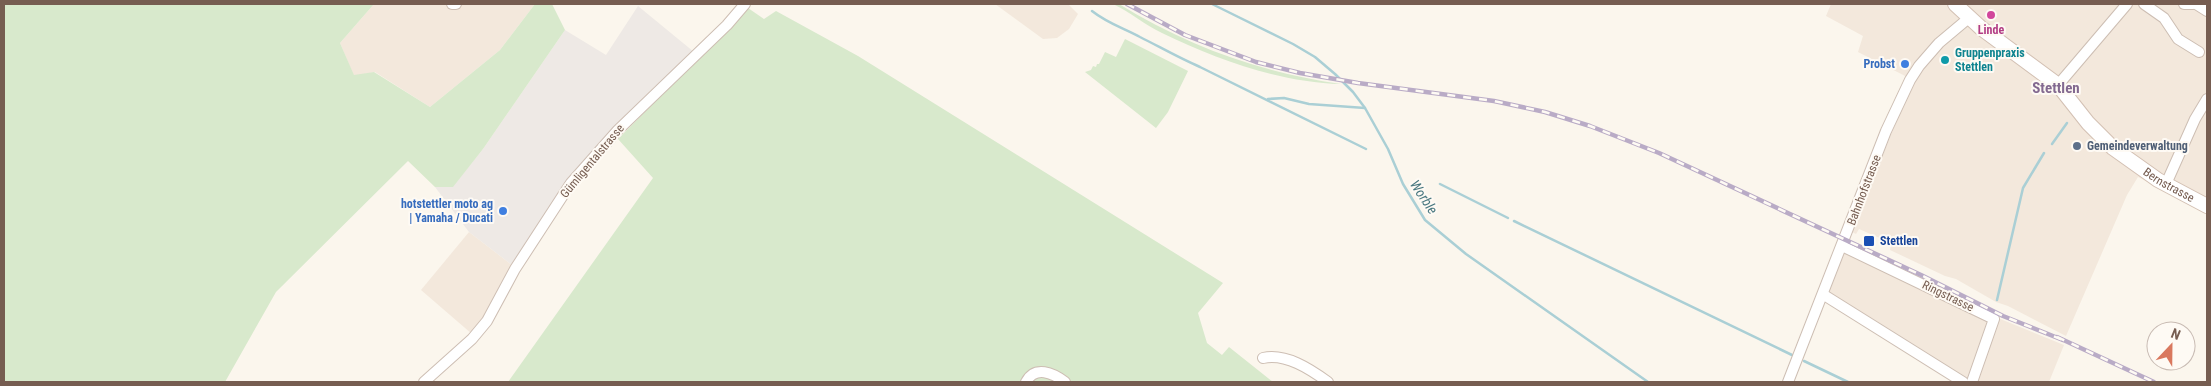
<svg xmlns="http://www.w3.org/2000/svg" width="2211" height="386" font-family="'Roboto Condensed',sans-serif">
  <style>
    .residential { fill: #f3e8dc }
    .industrial { fill: #eee9e5 }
    .green { fill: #d8e9cc }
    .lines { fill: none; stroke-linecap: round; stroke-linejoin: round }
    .stream { stroke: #aacfd5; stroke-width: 2.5 }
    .minor-casing { stroke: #cdbeb3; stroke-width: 12 }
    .secondary-casing { stroke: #d3c0b3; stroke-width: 16 }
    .minor { stroke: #fff; stroke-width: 10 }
    .secondary { stroke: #fff; stroke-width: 14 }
    .rail-casing { stroke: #b9abc6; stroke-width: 4.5 }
    .rail { stroke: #fefaf4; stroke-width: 2.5; stroke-dasharray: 8; stroke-linecap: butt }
    .hotel-dot { fill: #d1479c; stroke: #fefaf4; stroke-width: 2 }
    .culture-dot { fill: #0f9aa8; stroke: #fefaf4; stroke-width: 2 }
    .shop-dot { fill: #3f7fe0; stroke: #fefaf4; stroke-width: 2 }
    .service-dot { fill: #5c6f8a; stroke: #fefaf4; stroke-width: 2 }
    .transit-dot { fill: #1a4fb4; stroke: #fefaf4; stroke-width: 2 }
    .labels { text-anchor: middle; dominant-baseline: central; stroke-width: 4; stroke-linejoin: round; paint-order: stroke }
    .hotel-label { font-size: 12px; font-weight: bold; fill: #b23c85; stroke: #fefaf4 }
    .culture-label { font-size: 12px; font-weight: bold; fill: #0d838f; stroke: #fefaf4; text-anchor: start }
    .shop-label { font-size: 12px; font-weight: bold; fill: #366cbe; stroke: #fefaf4; text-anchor: end }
    .service-label { font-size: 12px; font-weight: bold; fill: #4e5e75; stroke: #fefaf4; text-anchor: start }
    .street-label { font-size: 12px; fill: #765d51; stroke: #fefaf4 }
    .transit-label { font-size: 12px; font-weight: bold; fill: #164399; stroke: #fefaf4; text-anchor: start }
    .water-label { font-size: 14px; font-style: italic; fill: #48777f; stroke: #fefaf4 }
    .quarter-label { font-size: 15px; font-weight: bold; fill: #836990; stroke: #fefaf4 }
  </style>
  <rect width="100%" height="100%" fill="#fbf6ed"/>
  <g class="residential">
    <path d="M374,4H535L500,50L430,107L375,72L354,76L340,43Z"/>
    <path d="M995,4H1068L1078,14L1069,29L1057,38L1043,39Z"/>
    <path d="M1831,4H2207V212L2138,177L2127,195L2066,336L2008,306L1996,302L1956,279L1945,276L1890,250L1891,243L1859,229L1856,234L1852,232L1913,80L1858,52L1863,36L1826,16Z"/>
    <path d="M469,232L512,265L490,311L472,334L421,290Z"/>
    <path d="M1847,246L1998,318L2064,345L2049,382H1956L1828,302L1824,303Z"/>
  </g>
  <path class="industrial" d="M638,6L694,52L651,90L611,131L512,265L469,232L435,187L453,186L483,149L565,30L606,55Z"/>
  <g class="green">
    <path d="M4,4H374L340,43L354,75L374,72L430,107L500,50L535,4H552L565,30L483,149L453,187H435L408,161L276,292L225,382H4Z"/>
    <path d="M1113,4H1119C1187,46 1262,73 1341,84C1279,82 1218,60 1162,33C1145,25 1130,12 1113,4Z"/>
    <path d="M748,8L764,19L776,11L858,56L1223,283L1198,313L1207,343L1222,355L1229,347L1273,382H508L653,178L618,139Z"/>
    <path d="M1125,39L1188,71L1168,112L1156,128L1085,72L1091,70L1093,66L1096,67L1097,64H1099L1105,52L1116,57Z"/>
  </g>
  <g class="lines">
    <g class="stream">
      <path d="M1212,4L1293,44L1315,57L1335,74L1353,92L1365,108L1388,149L1403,184L1425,220L1466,254L1648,382"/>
      <path d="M1092,11C1107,23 1123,28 1140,37C1160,47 1179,58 1200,67L1366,149"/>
      <path d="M1268,99L1284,98L1309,104L1365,108"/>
      <path d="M2052,144L2067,123"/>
      <path d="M1440,184L1508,218"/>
      <path d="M1514,221L1792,355"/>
      <path d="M1997,300L2023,188L2044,153"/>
      <path d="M1804,361L1848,382"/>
    </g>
    <g class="minor-casing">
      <g id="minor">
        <path d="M452,4H456"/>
        <path d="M2144,4L2164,18L2178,39L2199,52"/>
        <path d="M2184,4H2193"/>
        <path d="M2196,4L2207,11"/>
        <path d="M2058,85L2127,4"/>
        <path d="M2166,184L2195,119L2207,99"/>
        <path d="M1842,246L1994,319L1972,382"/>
        <path d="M1824,295L1963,382"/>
        <path d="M1263,358C1286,353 1310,369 1328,382"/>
        <path d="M424,382L472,339L487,321L515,269L571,183L618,130L727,25L745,4"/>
        <path d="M1026,382C1035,365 1053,373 1065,382"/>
        <path d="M1788,382L1886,131L1910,80L1919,66L1939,43L1970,17"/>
      </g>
    </g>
    <g class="secondary-casing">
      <g id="secondary">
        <path id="s1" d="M1955,4L1981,28L2058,85L2088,123L2113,148L2158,180L2207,206"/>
      </g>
    </g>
    <use href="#minor" class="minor"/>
    <use href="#secondary" class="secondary"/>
    <g class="rail-casing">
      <g id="rail">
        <path d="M1127,4L1185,35L1256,62L1300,73L1358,83L1494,101L1545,112L1590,126L1659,153L1921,275L2003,316L2063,340"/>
        <path d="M2057,337L2154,382"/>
      </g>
    </g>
    <use href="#rail" class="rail"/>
  </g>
  <circle class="hotel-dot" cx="1991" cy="15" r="5"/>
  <circle class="culture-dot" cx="1945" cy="60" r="5"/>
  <g class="shop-dot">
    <circle cx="1905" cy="64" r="5"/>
    <circle cx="503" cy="211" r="5"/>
  </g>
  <circle class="service-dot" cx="2077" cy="146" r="5"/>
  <rect class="transit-dot" x="1863" y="235" width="12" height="12" rx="2.5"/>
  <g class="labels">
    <g class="hotel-label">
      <text x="1991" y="30">Linde</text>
    </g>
    <g class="culture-label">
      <text x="1955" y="53">Gruppenpraxis<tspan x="1955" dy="14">Stettlen</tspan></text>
    </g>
    <g class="shop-label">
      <text x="1895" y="64">Probst</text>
      <text x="493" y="204">hotstettler moto ag<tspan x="493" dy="14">| Yamaha / Ducati</tspan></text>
    </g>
    <g class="service-label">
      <text x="2087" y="146">Gemeindeverwaltung</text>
    </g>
    <g class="street-label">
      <text transform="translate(592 161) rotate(-50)">Gümligentalstrasse</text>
      <text stroke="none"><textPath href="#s1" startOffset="282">Bernstrasse</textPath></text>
      <text transform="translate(1864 190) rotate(-69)">Bahnhofstrasse</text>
      <text transform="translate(1948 296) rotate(26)">Ringstrasse</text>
    </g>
    <g class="transit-label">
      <text x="1880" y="241">Stettlen</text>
    </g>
    <g class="water-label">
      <text transform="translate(1424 197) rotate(56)">Worble</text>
    </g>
    <g class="quarter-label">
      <text x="2056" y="88">Stettlen</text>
    </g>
  </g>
  <rect width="2211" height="386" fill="none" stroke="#765d51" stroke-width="10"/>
  <g transform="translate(2171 346) rotate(22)"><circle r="24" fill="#fefaf4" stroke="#c8bbb3"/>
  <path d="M0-4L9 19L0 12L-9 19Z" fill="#d9785e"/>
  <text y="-8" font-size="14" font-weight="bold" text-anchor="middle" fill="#765d51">N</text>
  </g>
</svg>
